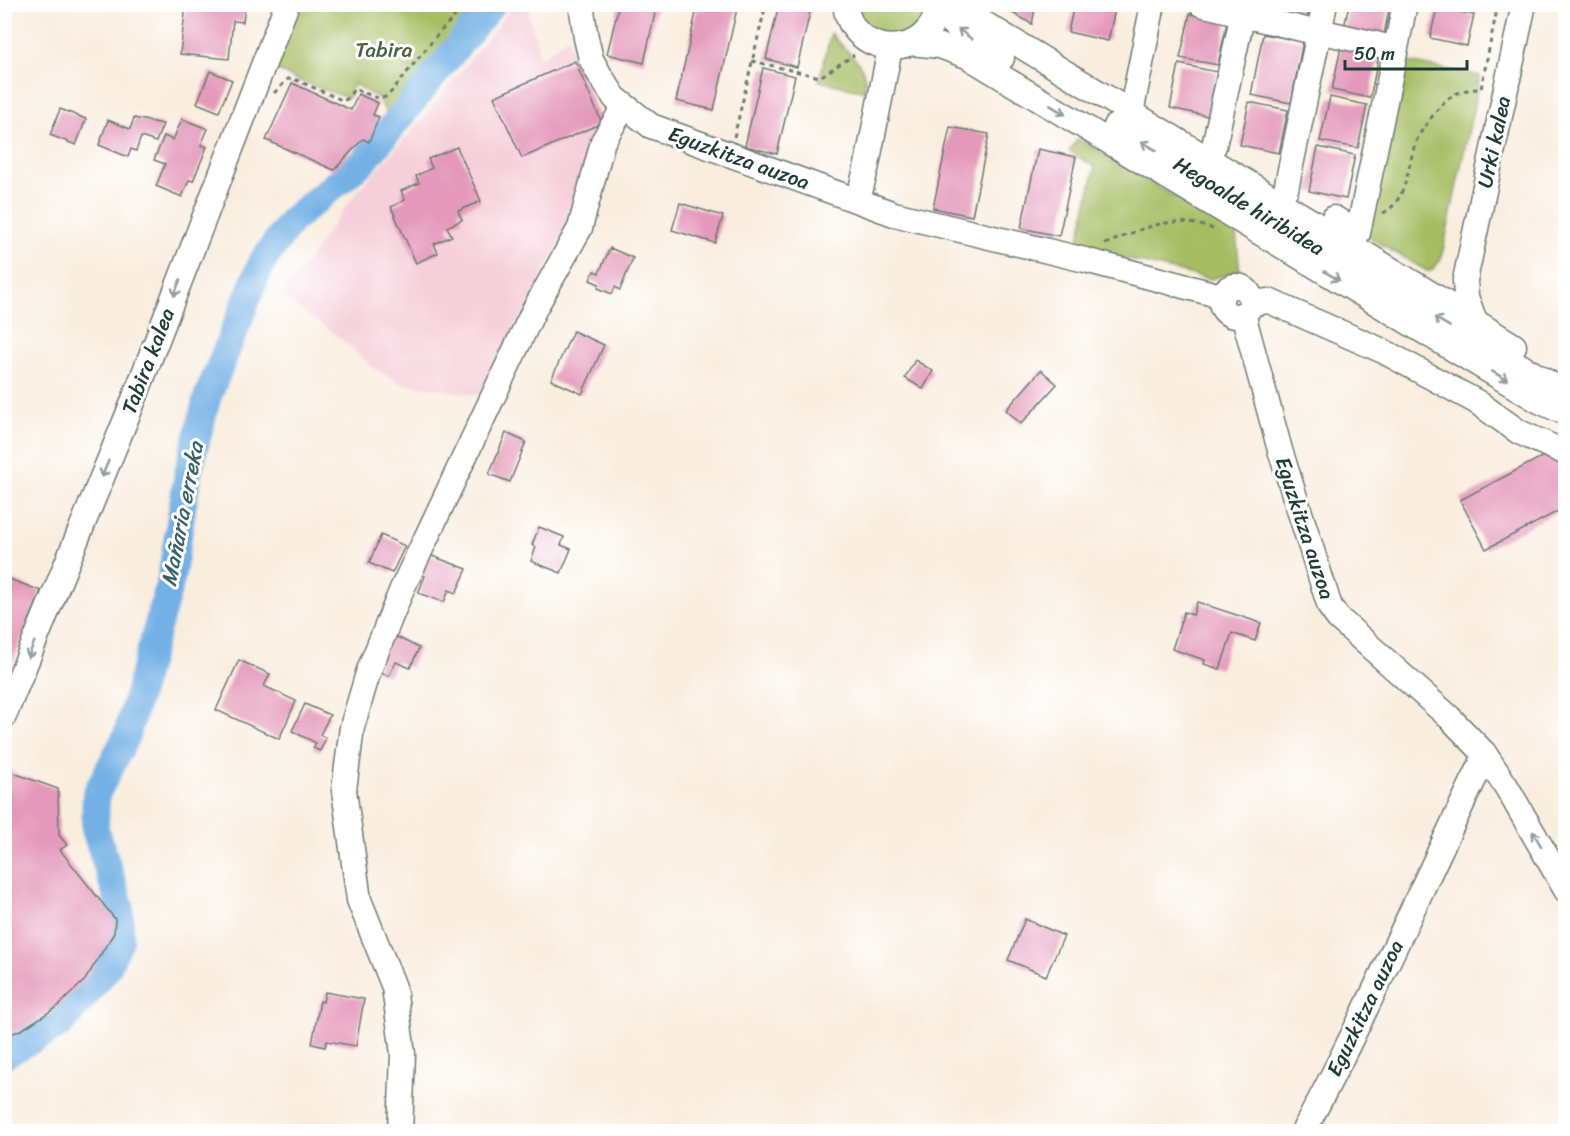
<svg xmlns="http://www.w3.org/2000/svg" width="1570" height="1136" font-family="Sriracha,sans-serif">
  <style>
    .built { fill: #f5cfd9 }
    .green { fill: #a6bd62; stroke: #627d4b; stroke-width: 1.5 }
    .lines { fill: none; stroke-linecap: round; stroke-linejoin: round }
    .river { stroke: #72b0e5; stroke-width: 28 }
    .building { fill: #e499ba }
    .minor-casing { stroke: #6b7b70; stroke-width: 27 }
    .path { stroke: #6b7b70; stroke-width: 3; stroke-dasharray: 4.5 4.5; stroke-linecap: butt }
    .minor { stroke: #fff; stroke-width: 24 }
    .oneway { stroke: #8f9e9a }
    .labels { text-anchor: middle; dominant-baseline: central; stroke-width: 6; stroke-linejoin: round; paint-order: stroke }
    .park-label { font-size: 21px; fill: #486342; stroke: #fff }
    .street-label { font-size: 21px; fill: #1f3d34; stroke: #fff }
    .water-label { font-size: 22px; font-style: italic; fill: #386069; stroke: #fff }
  </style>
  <rect width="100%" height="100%" fill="#fff"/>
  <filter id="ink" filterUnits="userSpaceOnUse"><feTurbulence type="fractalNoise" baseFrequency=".0167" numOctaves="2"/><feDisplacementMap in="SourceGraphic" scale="12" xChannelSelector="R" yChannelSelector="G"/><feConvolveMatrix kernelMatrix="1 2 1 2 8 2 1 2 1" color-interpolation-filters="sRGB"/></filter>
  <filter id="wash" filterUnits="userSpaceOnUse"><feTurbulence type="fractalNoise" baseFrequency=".008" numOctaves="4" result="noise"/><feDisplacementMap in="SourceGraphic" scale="24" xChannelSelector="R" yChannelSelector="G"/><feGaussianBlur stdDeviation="1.35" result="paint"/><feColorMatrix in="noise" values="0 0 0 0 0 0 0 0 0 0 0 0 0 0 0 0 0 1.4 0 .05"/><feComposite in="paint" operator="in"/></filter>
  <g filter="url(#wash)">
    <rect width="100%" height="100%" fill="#f9edde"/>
    <path class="built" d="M514,5H529V15L541,58L568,37L575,61L602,123L579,204L482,396L400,383L374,368L335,334L282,297L355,194L422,120Z"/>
    <g class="green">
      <path d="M856,4L930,5L924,22L898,38C874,33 863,30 856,4Z"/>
      <path d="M295,5H491L476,17L453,48L424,76L388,116L378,98L354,84L348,98L294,79L271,66Z"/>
      <path d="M831,33C846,55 869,61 865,91L819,81Z"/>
      <path d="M1399,60L1480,76L1444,246L1440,261L1431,271H1427L1365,235Z"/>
      <path d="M1078,139L1236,233L1240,273L1235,272L1210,279L1077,247L1095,167L1069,151Z"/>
    </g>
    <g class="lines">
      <path class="river" d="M4,1055L61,1024L106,970L120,940V906L95,829L96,794L126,737L171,579L188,473L207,398L262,262L292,220L364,161L492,4"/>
    </g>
    <g id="blocks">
      <g class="building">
        <path d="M220,4L245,5L243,22L233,21L229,59L180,54L186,5L219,9Z"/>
        <path d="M619,4H657L644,63L607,54Z"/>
        <path d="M698,4H738L714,110L676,101Z"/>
        <path d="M779,4H812L797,67L766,59Z"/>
        <path d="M1008,4H1036L1032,24L1007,10Z"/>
        <path d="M1269,4H1310L1306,25L1266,17Z"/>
        <path d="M1074,5H1116L1108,41L1068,32Z"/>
        <path d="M1349,5H1390L1382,44L1342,36Z"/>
        <path d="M1437,7L1474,15L1467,46L1430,38Z"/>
        <path d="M1190,14L1227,22L1218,65L1180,58Z"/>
        <path d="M1263,34L1303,41L1291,103L1251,95Z"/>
        <path d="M1341,47L1379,55L1370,98L1332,90Z"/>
        <path d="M575,61L602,123L522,158L494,97Z"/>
        <path d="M1179,64L1217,72L1208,116L1170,108Z"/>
        <path d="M763,68L795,76L777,154L745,146Z"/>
        <path d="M210,71L232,80L219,112L197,103Z"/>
        <path d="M292,83L351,110L358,94L378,103L373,115L379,117L369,142L363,139L334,170L266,140Z"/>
        <path d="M1330,97L1367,105L1358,148L1320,141Z"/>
        <path d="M1249,102L1288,110L1279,153L1240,145Z"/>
        <path d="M60,109L86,119L76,145L50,135Z"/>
        <path d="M134,118L163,124L156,142L141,137L136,151L131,149L128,157L99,145L108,120L130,129Z"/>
        <path d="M182,119L208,129L201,145L207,147L193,181L189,180L182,197L156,186L165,164L154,160L164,136L173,140Z"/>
        <path d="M950,127L989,134L972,216L933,208Z"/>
        <path d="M457,147L481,201L458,211L462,220L447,227L452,236L434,244L438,253L416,263L391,207L405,200L401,191L419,183L416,176L432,168L428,159Z"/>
        <path d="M1318,147L1355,155L1346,199L1309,191Z"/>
        <path d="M1038,149L1076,157L1059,236L1021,228Z"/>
        <path d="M680,203L723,216L715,243L672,230Z"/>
        <path d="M610,248L633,258L620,290L615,287L612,294L598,288L599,284L590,280L594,271L599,273Z"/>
        <path d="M573,331L604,345L582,394L551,380Z"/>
        <path d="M915,360L933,371L923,389L905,378Z"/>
        <path d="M1041,370L1057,384L1021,424L1006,410Z"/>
        <path d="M506,433L526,442L510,482L489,474Z"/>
        <path d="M1553,451L1566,475V507L1486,549L1460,500Z"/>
        <path d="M539,527L564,537L561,545L571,549L561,573L531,561L536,547L532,545Z"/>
        <path d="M381,535L405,546L392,573L369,563Z"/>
        <path d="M424,553L467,569L456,593L449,590L444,602L418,593L425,576L416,573Z"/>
        <path d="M4,577L41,591L5,682H4Z"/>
        <path d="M1197,602L1261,623L1255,641L1232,633L1220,669L1204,664L1205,660L1172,649L1184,612L1193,615Z"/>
        <path d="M389,633L419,648L410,668L396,662L389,676L376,671Z"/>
        <path d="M239,660L270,674L264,686L296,701L279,739L216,710Z"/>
        <path d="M305,704L330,715L320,735L326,738L320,751L313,748L316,743L292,731Z"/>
        <path d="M11,772L58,789L59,835L67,845L60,850L115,919L114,933L85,980L57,1007L23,1029L4,1037V789Z"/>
        <path d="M1025,919L1064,936L1046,976L1008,960Z"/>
        <path d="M325,992L364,999L356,1046L327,1041L325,1047L312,1044L320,1001L323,1002Z"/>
      </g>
    </g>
  </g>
  <g filter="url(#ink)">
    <use href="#blocks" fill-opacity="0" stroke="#6b7b70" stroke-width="1.5"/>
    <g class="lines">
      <g class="minor-casing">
        <g id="minor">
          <path d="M581,4L586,38L591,59L601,77L615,98L651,126L894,214L1085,260L1221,296"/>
          <path d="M845,4C852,61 932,61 938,4"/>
          <path d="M959,4L965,12L1433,295L1514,346"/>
          <path d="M1201,4L1234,12"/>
          <path d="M938,10L958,29L1002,58"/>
          <path d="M1243,15L1310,31"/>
          <path d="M1319,31L1384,46"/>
          <path d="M911,43L940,46L967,56L1539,401L1566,413"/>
          <path d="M1131,113L1153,4"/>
          <path d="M1116,126L1566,393"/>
          <path d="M1214,146L1245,4"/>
          <path d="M1286,189L1325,4"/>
          <path d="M858,200L867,165L890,48"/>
          <path d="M1334,218L1358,233L1405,4"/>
          <circle cx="1236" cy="301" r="15"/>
          <path d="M1251,303L1269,301L1383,351L1477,402L1519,432L1566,453"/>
          <path d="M1243,314L1280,450L1330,607L1338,618L1449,717L1484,753L1506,786L1566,890"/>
          <path d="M1475,321L1466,297L1465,280L1524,4"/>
          <path d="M4,716L131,407L287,4"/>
          <path d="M400,1132L403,1054L394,987L359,900L344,790L352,727L369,670L402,589L534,310L580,228L603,141L624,107"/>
          <path d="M1303,1132C1368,1012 1421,887 1481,765L1484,753"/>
        </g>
      </g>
      <g class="path">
        <path d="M752,61L820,77L854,55"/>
        <path d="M274,93L288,79H294L344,101L348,98L354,89L378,98L387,97L438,34L466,4"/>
        <path d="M734,137L766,4"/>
        <path d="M1383,213C1408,201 1407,165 1416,142C1419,134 1425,126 1431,118C1444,100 1456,88 1481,89L1498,4"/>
        <path d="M1105,244C1145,228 1170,213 1213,229"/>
      </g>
      <use href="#minor" class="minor"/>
    </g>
    <defs><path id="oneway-shaft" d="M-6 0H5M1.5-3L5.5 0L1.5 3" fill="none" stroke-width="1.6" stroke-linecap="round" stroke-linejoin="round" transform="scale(1.5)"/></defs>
    <g class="oneway">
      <use href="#oneway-shaft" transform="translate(965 34) rotate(-142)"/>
      <use href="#oneway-shaft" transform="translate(1058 110) rotate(31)"/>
      <use href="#oneway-shaft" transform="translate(1149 146) rotate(-149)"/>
      <use href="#oneway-shaft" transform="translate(1332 276) rotate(31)"/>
      <use href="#oneway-shaft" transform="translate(177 288) rotate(111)"/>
      <use href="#oneway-shaft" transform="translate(1442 322) rotate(-149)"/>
      <use href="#oneway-shaft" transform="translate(1500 376) rotate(31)"/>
      <use href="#oneway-shaft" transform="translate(105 469) rotate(112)"/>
      <use href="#oneway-shaft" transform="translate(31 650) rotate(112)"/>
      <use href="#oneway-shaft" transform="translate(1537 839) rotate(-120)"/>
    </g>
  </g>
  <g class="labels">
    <g class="park-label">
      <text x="384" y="50">Tabira</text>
    </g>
    <g class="street-label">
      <text transform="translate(1494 142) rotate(-78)">Urki kalea</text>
      <text transform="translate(739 158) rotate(20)">Eguzkitza auzoa</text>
      <text transform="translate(1249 206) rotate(31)">Hegoalde hiribidea</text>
      <text transform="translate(148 361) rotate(-69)">Tabira kalea</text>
      <text transform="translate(1305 528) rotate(72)">Eguzkitza auzoa</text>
      <text transform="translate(1365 1008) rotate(-64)">Eguzkitza auzoa</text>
    </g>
    <g class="water-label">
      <text transform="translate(182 514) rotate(-79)">Mañaria erreka</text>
    </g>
  </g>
  <rect width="1570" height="1136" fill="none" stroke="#fff" stroke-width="24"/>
  <path d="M1345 60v9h122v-9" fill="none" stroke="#1f3d34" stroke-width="3"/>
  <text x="1354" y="60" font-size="18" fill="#1f3d34" stroke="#ffffff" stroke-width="4.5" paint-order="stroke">50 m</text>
</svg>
